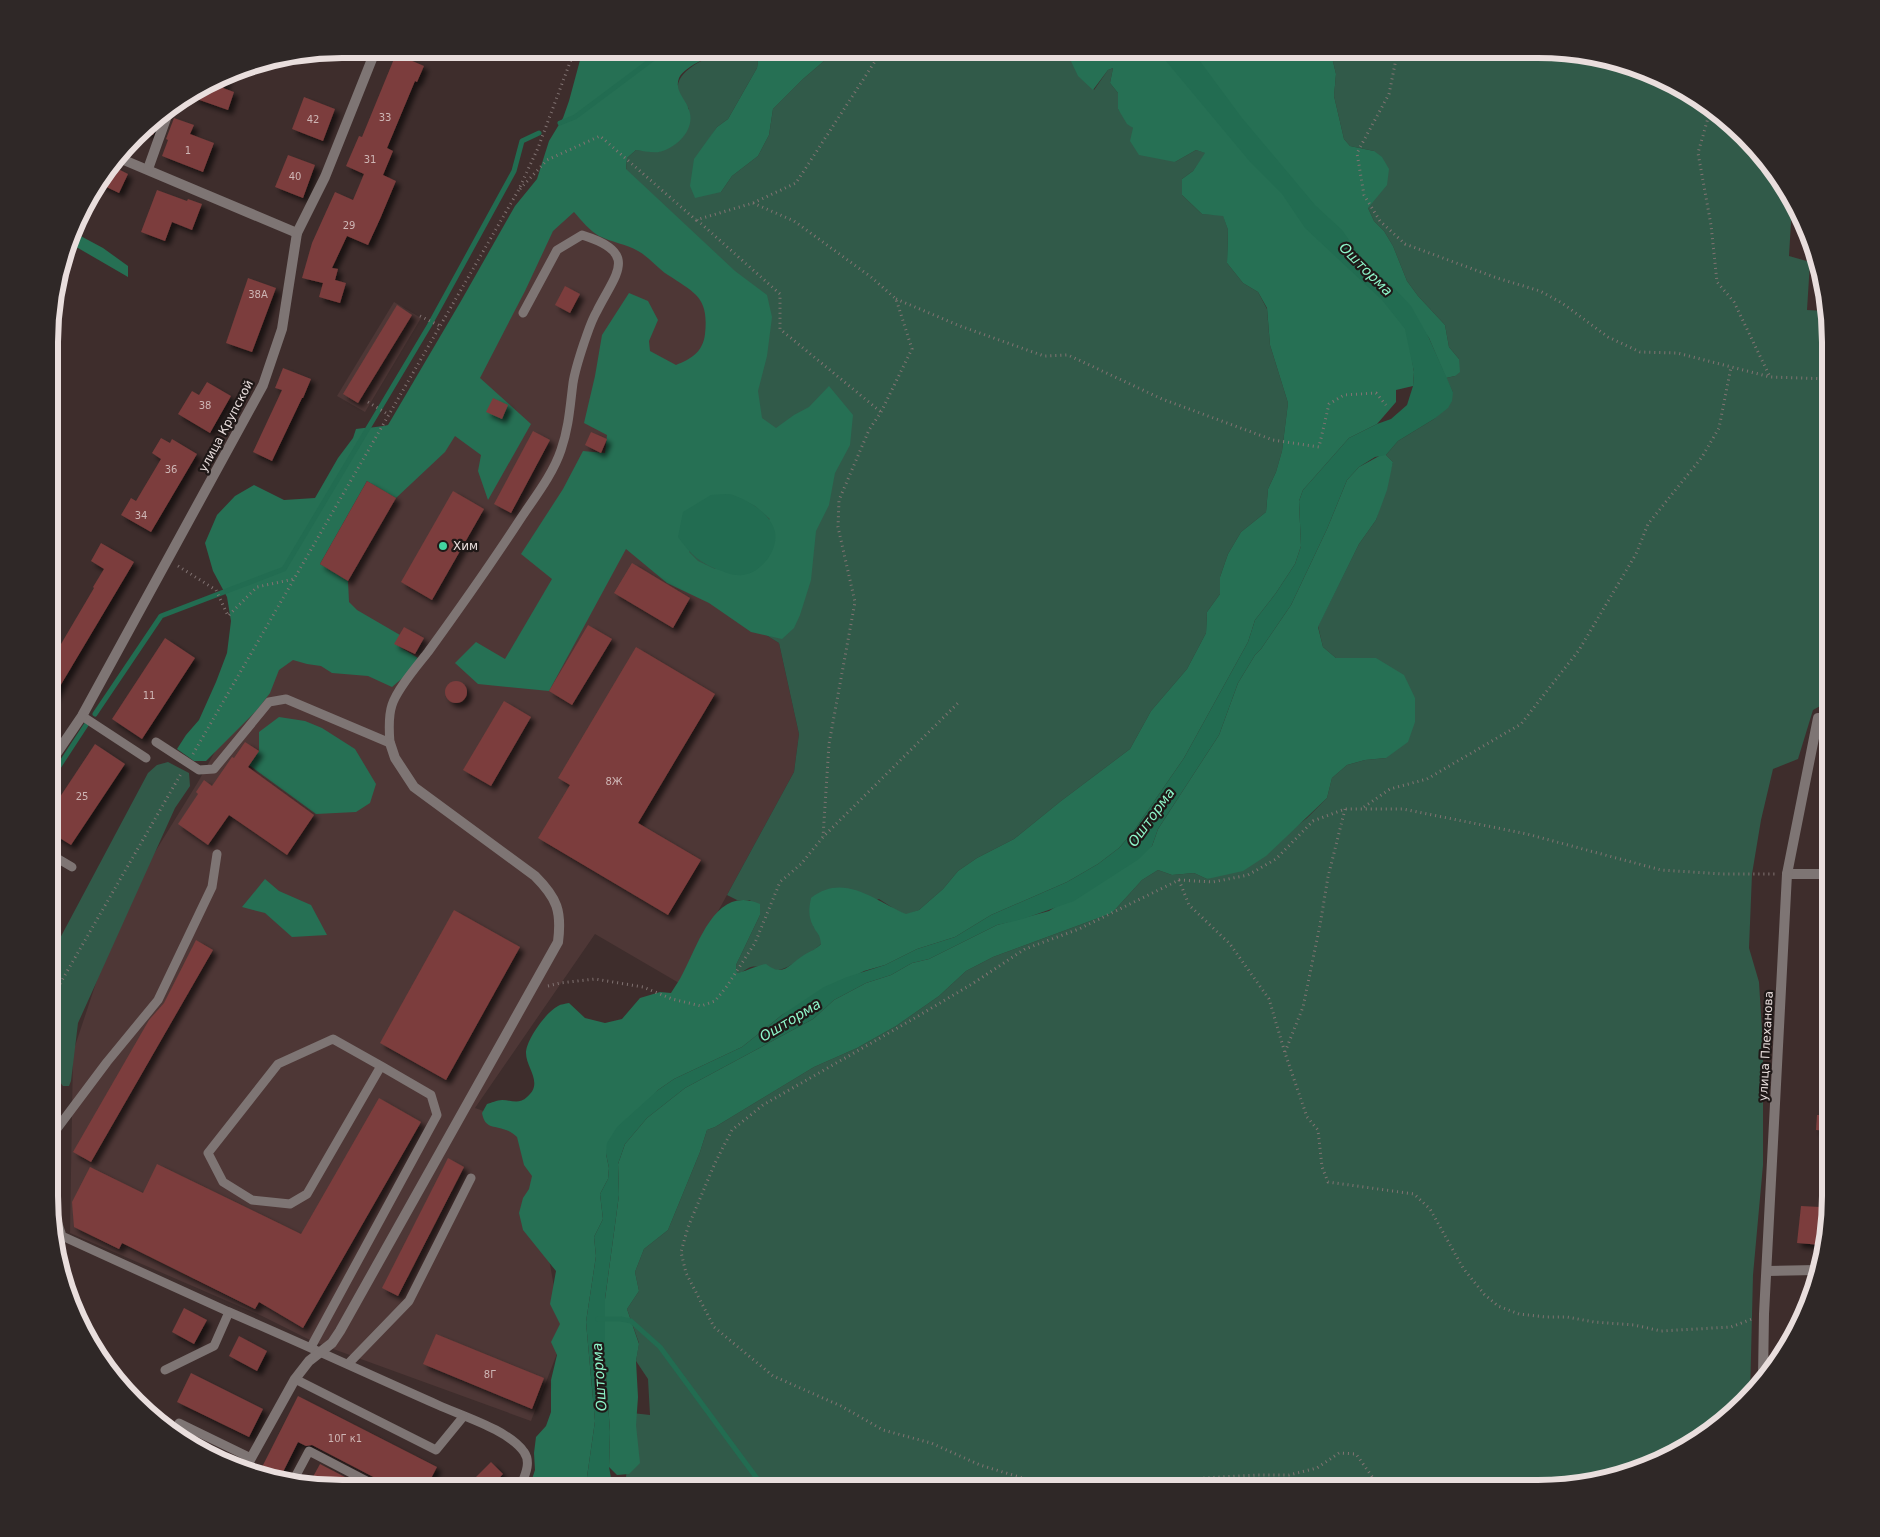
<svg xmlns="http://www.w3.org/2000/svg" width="1880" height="1537" font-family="'DejaVu Sans',sans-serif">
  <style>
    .built { fill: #4e3736 }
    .green { fill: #315a49 }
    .forest { fill: #267054; fill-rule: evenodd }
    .water { fill: #226c51 }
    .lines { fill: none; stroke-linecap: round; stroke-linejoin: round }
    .stream { stroke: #226c51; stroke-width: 5 }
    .building { fill: #7b3d3c; filter: url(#shadow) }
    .path { stroke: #817372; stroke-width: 3; stroke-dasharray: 1 4; stroke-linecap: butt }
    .lane { stroke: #7e7574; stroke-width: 9 }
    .street { stroke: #7e7574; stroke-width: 10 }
    .poi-dot { fill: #43d4a0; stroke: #1f1817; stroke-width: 2 }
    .labels { text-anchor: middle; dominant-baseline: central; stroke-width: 4.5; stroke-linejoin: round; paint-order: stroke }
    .number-label { font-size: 10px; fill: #ceb6b5 }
    .street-label { font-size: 12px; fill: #e9dedd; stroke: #1f1817 }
    .poi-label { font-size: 12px; fill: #e9dedd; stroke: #1f1817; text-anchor: start }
    .water-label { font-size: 14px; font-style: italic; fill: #8ef6ca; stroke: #1f1817 }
    .rim { fill: none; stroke: #e9dedd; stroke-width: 6 }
  </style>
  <defs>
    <filter id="shadow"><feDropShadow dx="4.5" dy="4.5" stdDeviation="2.5" flood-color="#0009"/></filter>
  </defs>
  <rect width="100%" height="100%" fill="#3e2d2c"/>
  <g class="built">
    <path d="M549,168L766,302L626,549L779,643L799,734L794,772L679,983L595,934L475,1108L541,1131L548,1253L563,1338L531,1421L314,1342L262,1316L70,1233L73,1052L103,962L139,878L198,782L307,587Z"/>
    <path d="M394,302L421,318L365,412L337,396Z"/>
  </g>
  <g class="green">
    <path d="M729,49H753L759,54L757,68L728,119L717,127L710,138L721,192L732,176L758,156L769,135L773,109L803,79L831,55L834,49H1072L1069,57L1094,90L1108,70L1113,68L1110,83L1118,93V109L1133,128L1175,162L1196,150L1206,153L1193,171L1182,179V195L1202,214L1223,215L1228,230L1227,263L1243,283L1258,292L1267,309L1270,345L1288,403L1282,451L1276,472L1268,489L1266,512L1241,532L1228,554L1220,577V594L1207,612L1206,633L1187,669L1151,711L1130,749L1061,801L1014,839L977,858L958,871L943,889L919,910L906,915L896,910L879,899L813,926L821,935V944C816,949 785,971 778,970C770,970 760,965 751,967C745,969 743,973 737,973L736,965L760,915L750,900H737L727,895L794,772L799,734L779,643L626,549L766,302L626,170L627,158L636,150L659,152L689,109C685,104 678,95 678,88C676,69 714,54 729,49Z"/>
    <path d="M1330,49H1557L1651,71L1745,134L1792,205L1789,256L1810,262L1807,310L1825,311L1831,342V415L1827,467L1831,470V700L1813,710L1798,759L1773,769L1761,820L1752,874L1749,948L1759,982L1763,1047V1165L1753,1275L1750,1396L1746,1402L1651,1466L1538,1488H625L632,1413L650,1415L648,1379L636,1361L639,1343L627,1309L639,1291L635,1272L644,1249L668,1230L700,1152L707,1130L715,1127L814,1067L857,1048L896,1026L939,996L966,971L993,957L1112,913L1142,880L1158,870L1172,875L1194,873L1207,879L1288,833L1307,818L1327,798L1332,778L1347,765L1365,760L1386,758L1376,658H1336L1323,647L1318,626L1359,544L1376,520L1393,462L1386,455L1398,441L1434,419L1453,392L1446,378L1455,376L1459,359L1449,347L1445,325L1418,296L1407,281L1393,246L1384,231L1374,221L1368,208L1374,151L1350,146L1344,139L1334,96L1336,74Z"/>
    <path d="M168,762L189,773L190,786L175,808L78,1023L71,1081L69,1086H63C54,1075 59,1065 53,1053L50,1052V957L148,773L157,765Z"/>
  </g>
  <g class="forest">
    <path d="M583,49H729C717,53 684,66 679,78C674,91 686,99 689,110C696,129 677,148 659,152C653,153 643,151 636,150L627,158L626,169L735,271L767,295L772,317L767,356L758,391L762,418L776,428L794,415L809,407L829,386L853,415L850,445L835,473L829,505L816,531L811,580L800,615L794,628L782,639L751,632L709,603L667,583L626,549L549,691L478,684L455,663L476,642L505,659L552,579L521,554L563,489L583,451L605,453L607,435L584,423L595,376L602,335L629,293L648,301L658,320L649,341L650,351L676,365C691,359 703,352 705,334C709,297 695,293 668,275C657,268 649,257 638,251C626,244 611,242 599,236C590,231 581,220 574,212L553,231L525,291L480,378L531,424L488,500L478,471L481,455L455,436L445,452L396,498L367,481L320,564L348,581L349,602L357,610L400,635L395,644L418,658L413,669L392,687L368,676L332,673L321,666L307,664L293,660L279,670L270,693L257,710L206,761H194L177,749L186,735L199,720L216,682L227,653L231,621L227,597L213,571L205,543L217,515L235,496L254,485L284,500L315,498L338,458L353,438L356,429C367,427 376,428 388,425L461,301L515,206L537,179L549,141L563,118L569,101ZM732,495L755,506L770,519L715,569L698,561L689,552Z"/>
    <path d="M753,49H834L831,55L803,79L773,109L769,135L758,156L732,176L721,192L695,198L690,186L694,159L717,127L728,119L757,68L759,54Z"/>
    <path d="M1072,49H1330L1336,74L1334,96L1344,139L1350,146L1374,151L1382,157L1389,169L1387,185L1368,208L1374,221L1384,231L1393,246L1407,281L1418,296L1445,325L1449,347L1459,359L1460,372L1455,376L1446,378L1429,338L1417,322L1410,347L1414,372L1413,386L1396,390V402L1377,424L1349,438L1303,490L1299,501L1301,546L1295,564L1276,593L1255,620L1248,642L1184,758L1133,832L1119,848L1098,864L1067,882L991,915L955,937L917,949L885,965L864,971L782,1015L742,1047L674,1079L658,1090L606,1154L609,1168L608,1179L600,1194L603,1219L594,1237L596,1256L586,1322L595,1421L587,1477L583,1488H529L535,1470L534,1453L536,1437L546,1426L551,1412V1380L557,1355L551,1342L560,1324L550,1304L556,1271L523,1230L519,1213L523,1198L529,1189L532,1176L524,1165L517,1137C514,1134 510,1131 506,1130C493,1125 485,1129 482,1113L487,1104C491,1103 497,1100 502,1100C511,1100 519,1105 527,1097C544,1083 526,1068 526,1053C526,1040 546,1012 558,1006C561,1004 565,1004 569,1003L585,1018L605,1023L622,1019L640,998L660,992L671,993C675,986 680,980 683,973C699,943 716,884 760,904V915L736,965L737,973C742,973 758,965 766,964C784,978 789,964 804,955C811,951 816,949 821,944C820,933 817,934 813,926C808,916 809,908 811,898C844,872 875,901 906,914L919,910L943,889L958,871L977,858L1014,839L1061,801L1130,749L1151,711L1187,669L1206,633L1207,612L1220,594V577L1228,554L1241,532L1266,512L1268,489L1276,472L1282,451L1288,403L1270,345L1267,308L1258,292L1243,283L1227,263L1228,230L1223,216L1202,214L1182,195V179L1193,171L1205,153L1196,150L1175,162L1139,155L1130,141L1133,128L1127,124L1118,109V93L1110,83L1113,68L1108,70L1093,90L1078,76L1069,57Z"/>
    <path d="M75,233L103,248L128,266V277L78,248L70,249Z"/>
    <path d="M1381,455H1386L1393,462L1387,490L1376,520L1359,544L1318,627L1323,647L1336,658H1376L1404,675L1415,698V722L1408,742L1386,758L1365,760L1347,765L1332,778L1327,798L1266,856L1243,871L1207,879L1194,873L1172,875L1158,870L1142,880L1112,913L993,957L966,971L939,996L896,1026L857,1048L814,1067L715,1127L707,1130L700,1152L668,1230L644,1249L635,1272L639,1291L627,1309L639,1344L636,1361L638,1397L636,1425L640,1463L629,1474L617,1475L609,1467L610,1432L605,1359V1299L619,1195L618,1164L625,1144L647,1118L685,1088L813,1019L834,1000L866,983L891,975L912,963L929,959L997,925L1049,911L1152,846L1158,829L1219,735L1238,683L1255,655L1261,649L1291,605L1327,529L1347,480L1359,467Z"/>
    <path d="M279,717L305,721L322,728L355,749L376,784L370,803L356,812L316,814L249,765L259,751V732Z"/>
    <path d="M265,879L279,891L311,905L327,935L292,937L265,913L242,907Z"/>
  </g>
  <g class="water">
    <path d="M1156,49H1191L1242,118L1315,205L1342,230L1364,261L1395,289L1411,306L1429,338L1453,392L1452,401L1448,408L1434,419L1398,441L1386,455L1375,457L1359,467L1347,480L1327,529L1291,605L1261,649L1255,655L1238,683L1219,735L1158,829L1152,846L1139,859L1074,901L1023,919L997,925L929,959L912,963L891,975L866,983L834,1000L813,1019L685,1088L647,1118L625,1144L618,1164L619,1195L605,1299V1359L610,1432L609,1467L613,1488H583L587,1477L595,1421L586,1322L596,1256L594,1237L603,1219L600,1194L608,1179L609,1168L606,1154L607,1143L617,1127L658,1090L674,1079L742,1047L782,1015L824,987L847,977L885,965L917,949L955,937L991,915L1067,882L1098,864L1119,848L1133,832L1184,758L1248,642L1255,620L1276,593L1295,564L1301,546L1299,501L1303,490L1349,438L1377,424L1391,419L1407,405L1413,386L1414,372L1405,329L1382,300L1305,228L1282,194L1251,163Z"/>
    <path d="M711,495C718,495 727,493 733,495C750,501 771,514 775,532C779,552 757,578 737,575C732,575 727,573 722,571C702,565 690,554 678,537L683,512Z"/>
  </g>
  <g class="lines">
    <g class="stream">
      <path d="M560,123L575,117L654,58L662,49"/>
      <path d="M95,714L161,616L284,569L429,326L514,171L522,141L539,133"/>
      <path d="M50,780L86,725"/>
      <path d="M598,1319H621L631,1321L660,1347L764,1488"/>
    </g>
  </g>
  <g class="building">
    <path d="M396,54L424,66L417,82L415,81L387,148L393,151L383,175L396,181L380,219L368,245L347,236L332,268L338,269L335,280L346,283L340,303L319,297L323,283L302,278L312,243L335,192L353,200L364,174L346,166L359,136L362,137Z"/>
    <path d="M228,76L223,88L234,92L228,110L191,97Z"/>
    <path d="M304,97L335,109L323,141L292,129Z"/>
    <path d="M160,115L153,135L141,131L149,121Z"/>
    <path d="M174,118L194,125L190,134L214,143L203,172L162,156L168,140L166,139Z"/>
    <path d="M288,155L315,165L303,198L275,187Z"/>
    <path d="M112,166L128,174L119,193L98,183Z"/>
    <path d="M157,190L187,201L188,199L202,204L192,230L172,222L165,241L141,232Z"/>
    <path d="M248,278L276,288L252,352L226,343Z"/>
    <path d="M565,286L580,294L570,313L555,305Z"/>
    <path d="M397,305L412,315L358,403L343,394Z"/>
    <path d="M283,368L311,379L303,398H302L272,461L253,452L282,390L275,388Z"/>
    <path d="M207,382L231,396L210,433L178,414L192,391L199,395Z"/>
    <path d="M493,398L508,405L502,419L486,412Z"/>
    <path d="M533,431L550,440L511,513L494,504Z"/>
    <path d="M591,432L607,439L601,453L585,445Z"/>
    <path d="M161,438L170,443L172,439L197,454L151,532L121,515L131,498L136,501L161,459L152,453Z"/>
    <path d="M367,481L396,498L348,581L320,564Z"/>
    <path d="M453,491L484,509L432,600L401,582Z"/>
    <path d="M101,543L134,562L50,703L51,638L61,644L94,588L93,587L104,569L91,561Z"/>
    <path d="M632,563L690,598L673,628L614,593Z"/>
    <path d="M588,625L612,639L572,705L549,691Z"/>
    <path d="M404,627L424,638L415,654L394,644Z"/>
    <path d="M165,638L195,658L142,739L112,719Z"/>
    <path d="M636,647L715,694L638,823L701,860L668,915L538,838L570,785L558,778Z"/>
    <circle cx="456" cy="692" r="11"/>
    <path d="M504,701L531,717L491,786L463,770Z"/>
    <path d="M245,742L259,751L248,767L314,815L287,855L229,815L208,845L178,824L198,794L196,792L204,780L212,786L232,757L234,758Z"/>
    <path d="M95,744L125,764L71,845L50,832V812Z"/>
    <path d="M454,910L520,947L446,1080L380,1043Z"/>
    <path d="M196,940L213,950L91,1162L73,1152L149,1020L164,1003Z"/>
    <path d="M379,1098L421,1122L303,1328L259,1302L255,1309L122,1243L119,1249L74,1227L72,1202L90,1167L143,1193L157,1164L301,1234Z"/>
    <path d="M1817,1115H1831V1131L1816,1130Z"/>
    <path d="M448,1158L464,1167L398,1296L382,1288Z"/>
    <path d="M1801,1206L1820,1207L1819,1218L1829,1219L1822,1245L1797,1243Z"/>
    <path d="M184,1308L207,1320L194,1344L172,1332Z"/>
    <path d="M436,1334L544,1378L532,1409L423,1364Z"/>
    <path d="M239,1336L267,1351L257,1371L229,1356Z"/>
    <path d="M191,1373L263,1409L249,1437L177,1402Z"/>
    <path d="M298,1396L437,1467L426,1488H386L383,1482L312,1445L306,1446L298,1442L280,1478L259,1473Z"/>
    <path d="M491,1462L503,1474L490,1488H465Z"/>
    <path d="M320,1464L366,1488H323L309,1484Z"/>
  </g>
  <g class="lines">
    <g class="path">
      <path d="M1398,49L1389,94L1357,153L1364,195L1380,221L1405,244L1497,278L1540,291L1562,303L1608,337L1640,352L1677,353L1770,377L1831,379"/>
      <path d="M1710,111L1698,153L1711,225L1717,282L1734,302L1770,377"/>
      <path d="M520,189L547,160L600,136L696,220L753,203L796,183L883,49"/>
      <path d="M753,203L794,221L871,277L896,299L912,349L881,412L869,430L839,500L838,527L855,602L829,744L823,837"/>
      <path d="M697,220L780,294V329L881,412"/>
      <path d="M896,299L960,326L1044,356L1068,355L1162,399L1273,440L1319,447L1329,404L1344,395L1376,393L1386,405"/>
      <path d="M420,316L440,326"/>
      <path d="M368,402L389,415"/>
      <path d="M178,566L216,590L228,616L257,587L294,579"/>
      <path d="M193,754L518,191L538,148L575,49"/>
      <path d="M1364,807L1390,789L1427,779L1521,724L1579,650L1636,554L1648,524L1702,457L1719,428L1731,367"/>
      <path d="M1179,880L1189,905L1230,944L1269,999L1285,1053L1307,1117L1318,1130L1322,1167L1328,1182L1414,1194L1430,1209L1463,1268L1484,1294L1498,1306L1519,1314L1546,1317H1567L1594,1322L1634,1325L1661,1331L1731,1327L1752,1319"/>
      <path d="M548,986L560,983L595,979L643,987L672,999L701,1006L715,1001L727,986L755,943L780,882L801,864L823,837L958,703"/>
      <path d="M50,1001L182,772"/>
      <path d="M1285,1052L1303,1007L1320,925L1328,877L1345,809"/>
      <path d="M1055,1488L980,1465L931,1443L883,1430L841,1406L773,1376L714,1327L686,1273L681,1252L688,1227L715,1163L732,1130L763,1105L908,1022L972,984L1025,949L1079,929L1179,880L1213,882L1248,875L1276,859L1313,821L1345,809H1403L1527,834L1661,870L1722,874H1775"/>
      <path d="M1170,1488L1203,1478L1257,1475H1289L1317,1468L1339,1453L1356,1454L1380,1488"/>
    </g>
    <g class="lane">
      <path d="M82,716L146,758"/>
      <path d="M156,742L199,770L214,769L269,702L286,699L390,743C389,731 388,717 392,705C397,689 417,666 428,652C460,608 491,564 521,518C535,497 553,474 561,450C569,427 570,406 573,383C575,370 580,355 584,343C588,332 591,321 597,311C616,273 640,253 582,235L557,250L523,313"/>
      <path d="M50,854L72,867"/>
      <path d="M50,1138L107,1062L158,1000L212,887L217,854"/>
      <path d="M49,1197L62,1236L229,1312"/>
      <path d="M311,1347L437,1115L431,1095L381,1066L307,1194L290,1204L252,1200L223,1182L208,1153L278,1064L333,1039L381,1066"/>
      <path d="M348,1364L409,1301L471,1178"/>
      <path d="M165,1370L214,1346L229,1312C299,1342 368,1374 438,1405C462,1416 509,1430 524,1452C532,1463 524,1477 520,1488"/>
      <path d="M295,1379L436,1450L463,1417"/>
      <path d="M179,1423L251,1458"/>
      <path d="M293,1481L309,1451L380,1488"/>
    </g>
    <g class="street">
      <path d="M119,158L297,233"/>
      <path d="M148,169L169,110"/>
      <path d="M50,763L82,716L263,385L282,329L297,233L325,177L376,49"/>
      <path d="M1787,874H1831"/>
      <path d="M1767,1271L1816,1270"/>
      <path d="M1763,1378L1764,1314L1787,874L1818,718"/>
      <path d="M245,1469L295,1379L309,1361L332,1343L340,1331L558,942C562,911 557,898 535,876L414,787L395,758L390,743"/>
    </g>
  </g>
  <circle class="poi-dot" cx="443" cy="546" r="5"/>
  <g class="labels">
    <g class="number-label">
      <text x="385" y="117">33</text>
      <text x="313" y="119">42</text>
      <text x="188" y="150">1</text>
      <text x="370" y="159">31</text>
      <text x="295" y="176">40</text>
      <text x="349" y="225">29</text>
      <text x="258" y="294">38А</text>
      <text x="205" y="405">38</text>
      <text x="171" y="469">36</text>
      <text x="141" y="515">34</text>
      <text x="149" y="695">11</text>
      <text x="614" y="781">8Ж</text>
      <text x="82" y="796">25</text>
      <text x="490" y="1374">8Г</text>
      <text x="345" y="1438">10Г к1</text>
    </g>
    <g class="street-label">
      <text transform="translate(226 426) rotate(-62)">улица Крупской</text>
      <text transform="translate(1766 1046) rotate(-87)">улица Плеханова</text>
    </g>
    <g class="poi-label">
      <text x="453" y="546">Хим</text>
    </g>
    <g class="water-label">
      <text transform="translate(1366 269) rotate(45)">Ошторма</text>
      <text transform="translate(1151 817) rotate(-54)">Ошторма</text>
      <text transform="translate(790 1020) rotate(-31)">Ошторма</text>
      <text transform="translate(599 1377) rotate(-94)">Ошторма</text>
    </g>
  </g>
  <path d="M0 0H1880V1537H0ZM342 58H1538A284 284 0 0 1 1822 342V1196A284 284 0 0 1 1538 1480H342A284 284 0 0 1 58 1196V342A284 284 0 0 1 342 58Z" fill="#2f2827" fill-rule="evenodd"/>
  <path class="rim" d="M342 58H1538A284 284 0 0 1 1822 342V1196A284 284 0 0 1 1538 1480H342A284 284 0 0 1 58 1196V342A284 284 0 0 1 342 58Z"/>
</svg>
